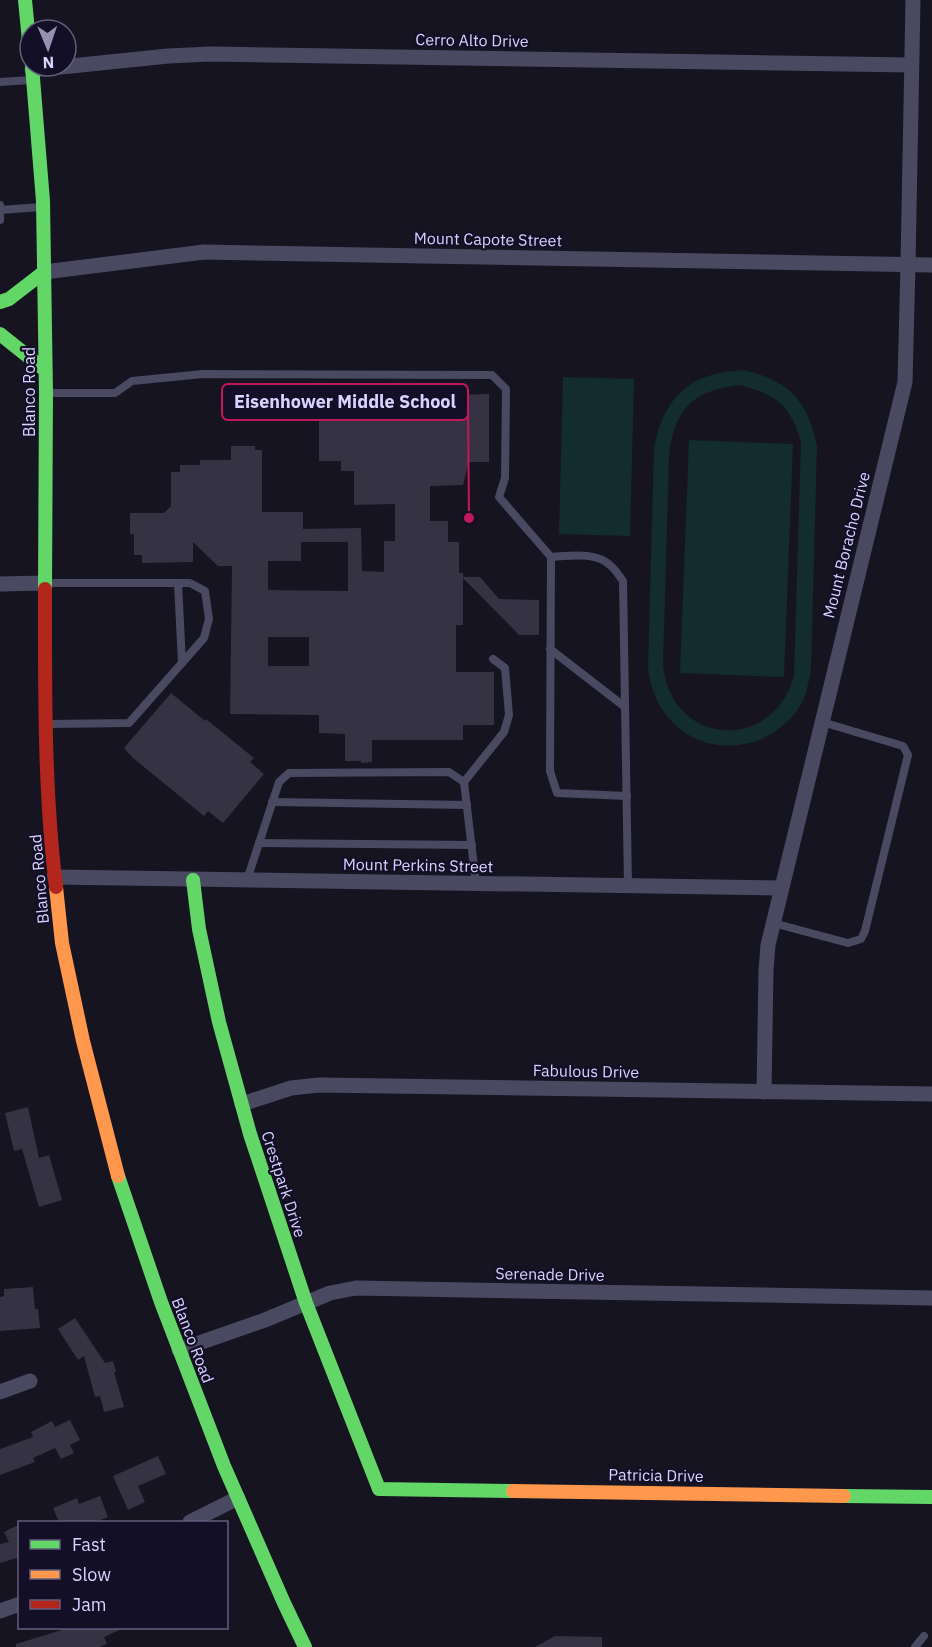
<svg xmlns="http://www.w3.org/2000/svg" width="932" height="1647" font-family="'IBM Plex Sans',sans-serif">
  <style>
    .green { fill: #132c2d; fill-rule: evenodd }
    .building { fill: #343243; fill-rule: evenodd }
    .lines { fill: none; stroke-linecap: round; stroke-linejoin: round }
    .lane { stroke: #4a4962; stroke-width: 8 }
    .street { stroke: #4a4962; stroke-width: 15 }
    .fast { stroke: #63d668; stroke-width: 14 }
    .slow { stroke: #ff974d; stroke-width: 14 }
    .jam { stroke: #b3261e; stroke-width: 14 }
    .labels { text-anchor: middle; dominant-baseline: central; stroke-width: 4.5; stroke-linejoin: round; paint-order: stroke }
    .street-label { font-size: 16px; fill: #d9d4ff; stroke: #130f26 }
    .leader { fill: none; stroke: #c2185b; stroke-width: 2 }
    .callout-dot { fill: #c2185b; stroke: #130f26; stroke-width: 2 }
    .callout { fill: #130f26; stroke: #c2185b; stroke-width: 2 }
    .callout-label { font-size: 18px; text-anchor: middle; font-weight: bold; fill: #d9d4ff }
  </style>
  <rect width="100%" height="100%" fill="#161421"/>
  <g class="green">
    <path d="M744,370C789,381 807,400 817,445L811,669C809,680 807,691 803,701C795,717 780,730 764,738C708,762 654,727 648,668L654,448C664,396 691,372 744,370ZM739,385C776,394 790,405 801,441L794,676C772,754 671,746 663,665L669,455C675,409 692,391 739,385Z"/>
    <path d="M563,377L634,379L630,536L559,534Z"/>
    <path d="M689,440L793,444L784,677L680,673Z"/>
  </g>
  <g class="building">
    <path d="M489,394V462H469L463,485L430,486V521H448V542H459V573H463V577H480L499,599L539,600V635H519L463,578V625H456V672H494V725H463V740H372V762L361,763V761H345V734L319,733V715L230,714L232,566H218L193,542V562L142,563V555H134V534H130V513H164L171,506V472H180V465H200V460H231V446H255V450H262V512H303V529L361,528L362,571L384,572V541H395V504L354,505V471H341V461H319V411L429,410V395ZM301,542H348V591L268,590V561H301ZM268,637H309V666H268Z"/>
    <path d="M171,693L205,721L206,719L254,758L250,762L264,774L223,823L208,811L204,816L133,758L124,748Z"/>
    <path d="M28,1107L39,1158L49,1155L62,1200L39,1207L22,1149L14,1151L5,1113Z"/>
    <path d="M33,1287L35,1309H38L40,1328L0,1331V1297L4,1296V1289Z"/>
    <path d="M75,1318L105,1363L113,1361L116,1372H114L124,1407L104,1412L100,1396L95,1397L84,1356L78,1360L58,1329Z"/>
    <path d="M70,1420L80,1440L70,1445L74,1453L61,1459L55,1448L33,1458L35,1462L0,1475V1449L33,1437L31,1432L52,1421L55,1427Z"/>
    <path d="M158,1456L166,1474L138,1486L145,1502L128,1510L113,1476Z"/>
    <path d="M100,1496L108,1517L95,1522H59L53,1508L77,1498L79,1504Z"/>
    <path d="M20,1524V1563L17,1558L0,1563V1544L9,1542L4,1532Z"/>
    <path d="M61,1628H124L104,1637L107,1644L99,1647H16V1644L62,1630Z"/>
    <path d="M555,1636L602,1637V1647H535Z"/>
  </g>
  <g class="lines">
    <g class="lane">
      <path d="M0,82L31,80"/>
      <path d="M0,205V220"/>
      <path d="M0,210L41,207"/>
      <path d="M47,393H115L132,381L203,374L492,375L506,389L505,478L499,497L551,557C570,556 596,551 611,566C616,570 619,576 623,581L628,886"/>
      <path d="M551,557L550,771L557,793L627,796"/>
      <path d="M47,583H190L205,591L209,619L204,638L129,723L48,724"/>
      <path d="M178,583L182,663"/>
      <path d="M550,649L625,707"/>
      <path d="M464,782L504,732L509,715L505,668L493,659"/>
      <path d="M272,802L467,805"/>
      <path d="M259,843L472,845"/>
      <path d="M247,880L279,782L289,773L449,772L464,782L476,884"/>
      <path d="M773,923L848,943L861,939L865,931L908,755L903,746L822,722"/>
      <path d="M915,1647L924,1636"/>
    </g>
    <g class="street">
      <path d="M32,70L168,56L211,54L911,65"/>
      <path d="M44,272L204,252L932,265"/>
      <path d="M0,584L45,583"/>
      <path d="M54,877L781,888"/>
      <path d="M764,1092L766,970L768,945L905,382L908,264L913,0"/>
      <path d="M242,1104L291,1088L319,1085L932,1094"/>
      <path d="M179,1350L265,1320L330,1293L356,1288L932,1298"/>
      <path d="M0,1392L30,1381"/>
      <path d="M190,1522L238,1498"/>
      <path d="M0,1611L20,1604"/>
    </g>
    <g class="fast">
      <path d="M25,0L30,51"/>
      <path d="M32,66L43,201L46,393L45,589"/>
      <path d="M0,302L9,299L44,272"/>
      <path d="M0,334L45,370"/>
      <path d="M193,880L199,929L219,1022L250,1134L306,1303L379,1489L513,1491"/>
      <path d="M118,1176L161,1302L224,1466L284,1603L305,1647"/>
      <path d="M844,1496L932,1497"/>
    </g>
    <g class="slow">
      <path d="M56,887L62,943L83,1041L118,1176"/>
      <path d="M513,1491L844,1496"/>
    </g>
    <path class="jam" d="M45,589C45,688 44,789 56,887"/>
  </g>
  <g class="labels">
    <g class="street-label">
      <text transform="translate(472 40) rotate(1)">Cerro Alto Drive</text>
      <text transform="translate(488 239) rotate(1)">Mount Capote Street</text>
      <text transform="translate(29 392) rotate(-90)">Blanco Road</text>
      <text transform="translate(846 545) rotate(-76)">Mount Boracho Drive</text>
      <text transform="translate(418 865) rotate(1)">Mount Perkins Street</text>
      <text transform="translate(39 879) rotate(-95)">Blanco Road</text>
      <text transform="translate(586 1071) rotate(1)">Fabulous Drive</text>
      <text transform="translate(284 1184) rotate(72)">Crestpark Drive</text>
      <text transform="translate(550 1274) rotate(1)">Serenade Drive</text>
      <text transform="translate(193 1340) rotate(69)">Blanco Road</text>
      <text transform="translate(656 1475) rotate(1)">Patricia Drive</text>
    </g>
  </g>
  <path class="leader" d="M469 518L468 402"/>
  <circle class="callout-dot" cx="469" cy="518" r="6"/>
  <rect class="callout" x="222" y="384" width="246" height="36" rx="6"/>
  <g class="callout-label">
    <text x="345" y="408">Eisenhower Middle School</text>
  </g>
  <rect x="18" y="1521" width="210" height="108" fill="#130f26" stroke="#625e7d" stroke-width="1.5"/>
  <rect x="30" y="1540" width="30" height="9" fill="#63d668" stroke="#625e7d" stroke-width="1.5"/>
  <text x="72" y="1551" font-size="18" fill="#d9d4ff">Fast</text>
  <rect x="30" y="1570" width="30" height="9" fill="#ff974d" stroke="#625e7d" stroke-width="1.5"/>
  <text x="72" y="1581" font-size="18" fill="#d9d4ff">Slow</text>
  <rect x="30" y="1600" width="30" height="9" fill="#b3261e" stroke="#625e7d" stroke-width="1.5"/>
  <text x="72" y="1611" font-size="18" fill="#d9d4ff">Jam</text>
  <g transform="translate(48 48) rotate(178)"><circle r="28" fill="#130f26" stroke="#625e7d" stroke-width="1.5"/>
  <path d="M0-4.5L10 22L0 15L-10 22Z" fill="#9591b1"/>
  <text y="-9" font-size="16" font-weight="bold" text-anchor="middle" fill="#d9d4ff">N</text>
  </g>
</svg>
